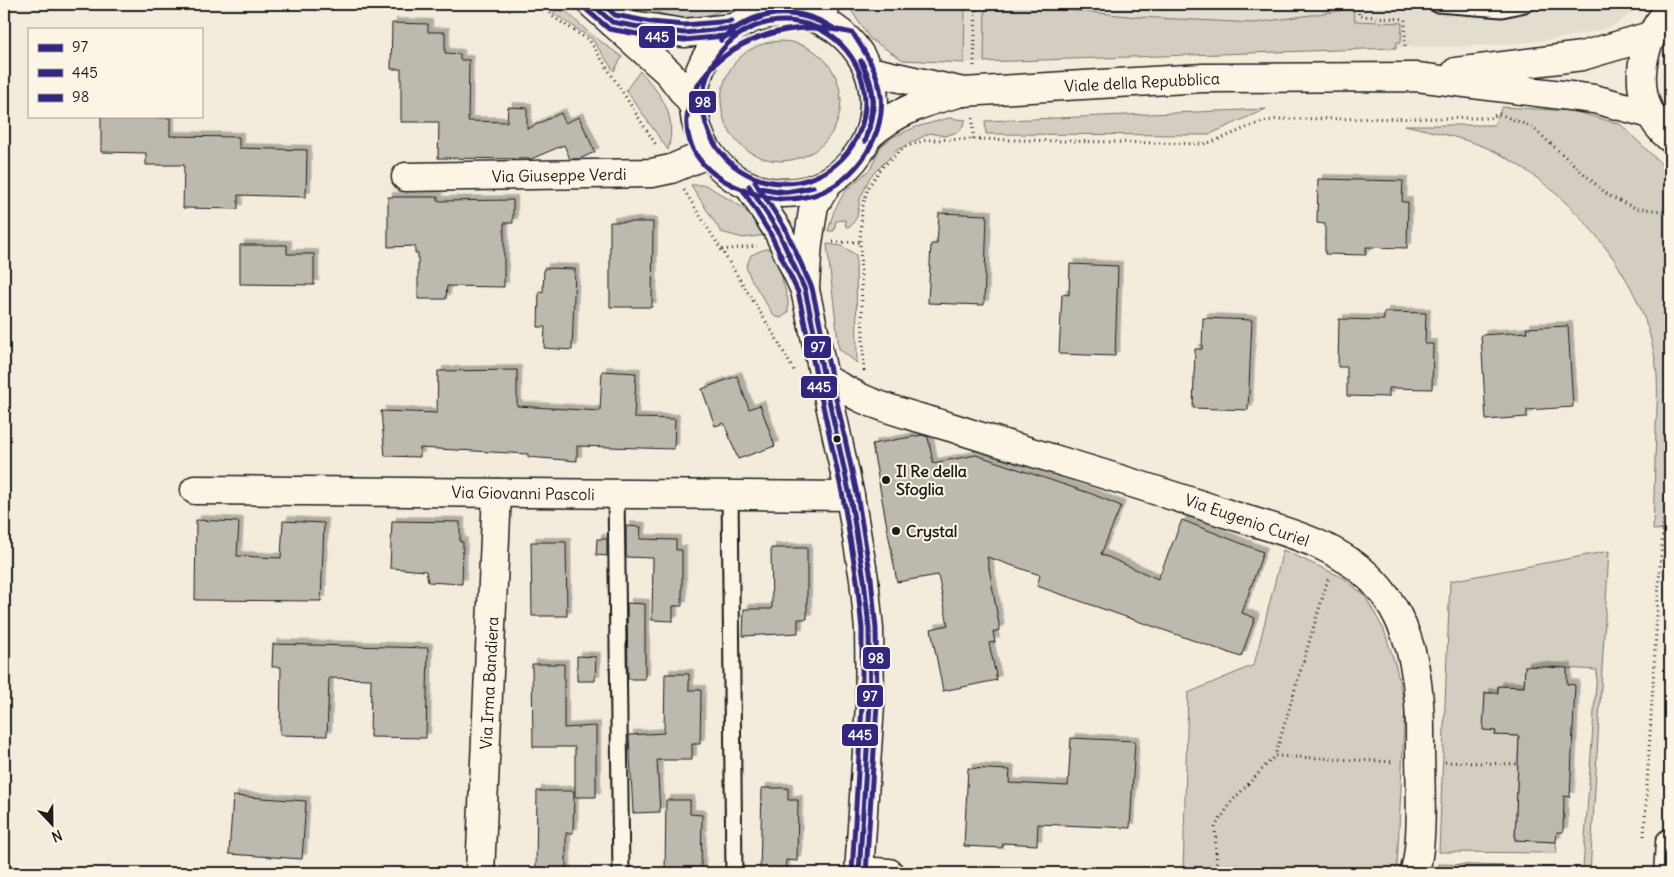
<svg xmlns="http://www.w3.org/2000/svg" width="1674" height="877" font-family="Delius,sans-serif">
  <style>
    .built { fill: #e3ddcf }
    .green { fill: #d3cec1; stroke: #78756e }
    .building { fill: #beb9ae; stroke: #1c1c1c; filter: url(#shadow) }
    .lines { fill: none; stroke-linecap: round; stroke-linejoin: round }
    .service-casing { stroke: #1c1c1c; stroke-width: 19 }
    .minor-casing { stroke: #1c1c1c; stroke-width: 31 }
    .tertiary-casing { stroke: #1c1c1c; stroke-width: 31 }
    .primary-casing { stroke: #1c1c1c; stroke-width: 31 }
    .path { stroke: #1c1c1c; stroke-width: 3; stroke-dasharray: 1 4; stroke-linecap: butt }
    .service { stroke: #fcf5e5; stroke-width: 15 }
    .minor { stroke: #fcf5e5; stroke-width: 28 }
    .tertiary { stroke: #fcf5e5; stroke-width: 28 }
    .primary { stroke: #fcf5e5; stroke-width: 28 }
    .bus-1-casing { stroke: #fcf5e5; stroke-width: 9 }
    .bus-2-casing { stroke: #fcf5e5; stroke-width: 9 }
    .bus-3-casing { stroke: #fcf5e5; stroke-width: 9 }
    .bus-1 { stroke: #312783; stroke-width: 5 }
    .bus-2 { stroke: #312783; stroke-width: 5 }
    .bus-3 { stroke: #312783; stroke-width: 5 }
    .bus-dot { fill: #1c1c1c; stroke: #fcf5e5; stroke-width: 2 }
    .labels { text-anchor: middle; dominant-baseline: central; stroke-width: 4; stroke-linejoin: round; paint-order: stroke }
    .street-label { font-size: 16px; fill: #1c1c1c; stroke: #fcf5e5 }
    .poi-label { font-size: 16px; font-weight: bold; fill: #1c1c1c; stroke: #fcf5e5; text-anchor: start }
    .line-badge { stroke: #fcf5e5; stroke-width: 2 }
    .badge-label { font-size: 14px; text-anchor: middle; font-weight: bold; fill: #fff }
  </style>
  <defs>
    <filter id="shadow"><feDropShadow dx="4.5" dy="-4.5" stdDeviation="0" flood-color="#0004"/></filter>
  </defs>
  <rect width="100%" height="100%" fill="#f3ecdd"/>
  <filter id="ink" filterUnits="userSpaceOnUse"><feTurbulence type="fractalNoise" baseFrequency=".02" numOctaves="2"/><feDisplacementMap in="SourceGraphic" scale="10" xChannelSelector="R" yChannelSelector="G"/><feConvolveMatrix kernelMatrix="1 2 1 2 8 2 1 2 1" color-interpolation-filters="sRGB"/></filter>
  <g filter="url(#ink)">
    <path class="built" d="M847,4H1642L1619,23L1601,30L1551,40L1484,46L1405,47L964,63L903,60L870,39Z"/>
    <g class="green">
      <path d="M639,4H736C701,22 674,23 639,4Z"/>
      <path d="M847,4H965L964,63L903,60L870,39Z"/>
      <path d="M985,4H1046L1069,10L1138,17L1254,23L1353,9L1355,21L1402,23L1401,42H1397L1396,48L984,62Z"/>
      <path d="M557,10L566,11L588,32L622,57L614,71L592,39L553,13Z"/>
      <circle cx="781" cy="101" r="60"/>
      <path d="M640,71C663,97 677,114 668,150L626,90Z"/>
      <path d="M1502,107L1573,111L1620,124L1670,172V492L1668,529L1653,530C1654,496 1655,462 1656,427C1657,405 1659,381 1655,359C1642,274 1570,191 1496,152C1470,139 1433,132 1405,125H1494Z"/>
      <path d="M1266,109L1208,135L986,134L985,121Z"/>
      <path d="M949,118L966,120L960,131L945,136L930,133L897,150L870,177L860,199L857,217L851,226L846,227L845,220L836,221L834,231H828L834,211L844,193L871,168L881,146L893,137L916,127Z"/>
      <path d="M691,185H706L743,208L767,235L743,238L721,232Z"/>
      <path d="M827,244L842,246L856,255L857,363L839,349Z"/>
      <path d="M765,249H774L788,300V313L781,318L774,316L751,279L746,267L751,255Z"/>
      <path d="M1283,550L1344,578L1365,596L1384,630L1396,667L1405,706L1397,868L1393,873H1183L1188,693L1254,665Z"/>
      <path d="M1609,551L1590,873H1438L1439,864L1583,868L1597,670L1525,666L1524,687L1498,686V693H1485L1484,730L1496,731L1495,735L1519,736L1515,840L1556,842L1557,853L1439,852L1450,581Z"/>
    </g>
    <g class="building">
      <path d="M392,23L428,24V32H445V53L460,54V60H469L468,121L507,122L508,107L527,108V129L561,113L565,123L579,117L595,152L579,159H570L564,145L531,159L438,158L439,122H401V69H391Z"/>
      <path d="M101,116L170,118V136L239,137V148L307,150L306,197L238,195V209L183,208L184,165H146V153L101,152Z"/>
      <path d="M1318,179L1403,181L1402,202H1408L1407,248L1366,247V255L1325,254V224L1317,223Z"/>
      <path d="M388,197H438V201L513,200V223H504V287L447,286L446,299H418V253H415V246L388,247Z"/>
      <path d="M939,213L987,215L984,305L928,303L931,244H937Z"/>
      <path d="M610,222H653L652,307H610Z"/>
      <path d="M240,245H287V254H314V285L240,284Z"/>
      <path d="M1070,264L1118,266L1115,356L1059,354L1062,294L1069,295Z"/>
      <path d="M544,268L575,269L572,350L544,348L545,327H538L539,291L543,292Z"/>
      <path d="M1384,312L1426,313L1425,344H1433L1432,389L1389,388V397L1347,396V367H1338L1339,319L1384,320Z"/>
      <path d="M1203,318L1252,320L1248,410L1193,408L1195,349H1202Z"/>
      <path d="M1568,326L1573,407L1527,410V417L1486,420L1481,335L1527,332L1526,328Z"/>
      <path d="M517,370V406L600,411L602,371L636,373L634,418L675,419L674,449L577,446V461L528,457V454L420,448V457L385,456L381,411L437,413L438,371Z"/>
      <path d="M737,376L749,409L760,405L775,446L738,459L724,423L715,426L702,389Z"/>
      <path d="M922,435L928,437L933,463L976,455L1092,494L1121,506L1101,554L1158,579L1182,520L1263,552L1242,613L1255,618L1241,657L1037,586L1040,575L987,557L1000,630L993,632L995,642L989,643L997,680L943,691L931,629L948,625L938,575L897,582L872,444Z"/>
      <path d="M196,520L239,522L237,556L281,558L283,521L324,523L321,601L195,600Z"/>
      <path d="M392,521L460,522V542H463L462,584L428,582L426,571L390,568Z"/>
      <path d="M626,526L641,527L640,539L676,540V550H682V606H673V621L652,620L653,558L626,557Z"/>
      <path d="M597,539H607V556L596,555Z"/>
      <path d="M531,542H566L567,616H532Z"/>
      <path d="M771,548H807V619H798V633L743,636L744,609H772Z"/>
      <path d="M627,603L645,604V679H628Z"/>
      <path d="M273,644L428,648L426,738L370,737L371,679L329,678L327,736L280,735L281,667H272Z"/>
      <path d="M577,656L596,657L595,681H577Z"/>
      <path d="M532,664H564V728L596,726V797H575V747H533Z"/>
      <path d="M1525,666L1567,668V684L1575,685L1570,797L1564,796L1563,832H1557L1556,842L1515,840L1519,736L1495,735L1496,731L1483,730L1485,693H1498V686L1524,687Z"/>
      <path d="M665,674H689V690H701L700,744H692V760H657L660,812L633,813L629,735L664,733Z"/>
      <path d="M1071,738L1135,741L1130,828L1038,824L1037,845L1003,843L1002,848L964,846L968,768L1010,770L1009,783L1068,786Z"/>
      <path d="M762,788H788V800H798L797,861L786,860L785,873L760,872Z"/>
      <path d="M537,791H574L573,833H566V873H536Z"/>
      <path d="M233,796L306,801L302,859L229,854Z"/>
      <path d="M666,800H690V814L702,815L701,872L665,873Z"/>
    </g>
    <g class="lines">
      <g class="service-casing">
        <g id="service">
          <path d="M828,4L833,27L836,29"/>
          <path d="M1437,4L1502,9L1525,4"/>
          <path d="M770,13L777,4"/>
          <path d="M616,494L621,873"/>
          <path d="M730,494L734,873"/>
        </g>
      </g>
      <g class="minor-casing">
        <g id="minor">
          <path d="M406,177L652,173L671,169L709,153"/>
          <path d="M825,379C837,385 849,392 861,398C891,412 931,420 963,431C1051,459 1141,484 1228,514C1279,530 1335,542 1373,581C1416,626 1421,690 1420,748C1420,780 1424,847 1414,873"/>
          <path d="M195,490L850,496"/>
          <path d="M860,871L889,873"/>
          <path d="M480,873L497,493"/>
        </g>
      </g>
      <g class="tertiary-casing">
        <g id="tertiary">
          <path d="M1670,9C1636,45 1629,104 1670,138"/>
          <path d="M869,71L963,92L1203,78L1417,77L1594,99L1651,114"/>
          <path d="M1456,72L1582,56L1650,36"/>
          <path d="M868,136C895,112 925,101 959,93"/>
          <path d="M1668,873L1670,843"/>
        </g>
      </g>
      <g class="primary-casing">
        <g id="primary">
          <path d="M592,4L669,73L694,106"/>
          <circle cx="784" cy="103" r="90"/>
          <path d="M612,22L684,33L733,28"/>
          <path d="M749,186L778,231L805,290L850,496L864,579L869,629L870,705L859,873"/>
          <path d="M805,286L808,243L814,205L829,181"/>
        </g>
      </g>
      <g class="path">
        <path d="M545,4L552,16L590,41L656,145"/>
        <path d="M1358,8L1359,16L1405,19V47"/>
        <path d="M974,66L976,4"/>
        <path d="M973,139V117"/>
        <path d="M684,190L775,336L795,373"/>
        <path d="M833,242H860"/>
        <path d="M722,250L757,246"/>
        <path d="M864,371L860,242L862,209L868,188L881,168L905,147L926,140L973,139L1203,144C1231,138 1249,122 1279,119L1489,118L1499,114L1532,127L1609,196L1635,208L1670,212"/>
        <path d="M1328,579L1275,756L1394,762"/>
        <path d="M1445,762L1518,764"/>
        <path d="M1644,836L1659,581L1670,440"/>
        <path d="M1217,873L1215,827L1232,801L1275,756"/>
      </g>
      <use href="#service" class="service"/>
      <use href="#minor" class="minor"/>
      <use href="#tertiary" class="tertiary"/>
      <use href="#primary" class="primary"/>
      <g class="bus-1-casing">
        <g id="bus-1">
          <path d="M592,4L612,22L650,29L684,33L733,28"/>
          <path d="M721,40C753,9 795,4 833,28"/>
          <path d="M721,40C759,10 790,5 833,28"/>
          <path d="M861,61C876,87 878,113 865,141"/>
          <path d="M861,61C875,94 875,106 865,141"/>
          <path d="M749,186L778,231L805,290L850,496L864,579L869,629L870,705L859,873"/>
          <path d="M759,188L786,192L813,187"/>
          <path d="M759,188C776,194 795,193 813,187"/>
        </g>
      </g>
      <g class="bus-2-casing">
        <g id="bus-2">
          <path d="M587,10L609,29L649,36L684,40L734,35"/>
          <path d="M852,33C715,0 621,143 744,190C770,200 787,202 814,195C856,182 889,133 880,89C876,69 865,52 854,35"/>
          <path d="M743,190L771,235L798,292L843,497L857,580L862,629V705L852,873"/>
        </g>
      </g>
      <g class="bus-3-casing">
        <g id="bus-3">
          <path d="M603,4L615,15L651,22L684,25L732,21"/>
          <circle cx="784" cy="102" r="81"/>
          <path d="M755,182L785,228L812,288L857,494L871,578L876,629L877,705L866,873"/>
        </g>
      </g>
      <use href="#bus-1" class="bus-1"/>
      <use href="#bus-2" class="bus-2"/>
      <use href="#bus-3" class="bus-3"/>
    </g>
  </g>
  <g class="bus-dot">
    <circle cx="837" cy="439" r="4.5"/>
    <circle cx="886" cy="480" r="5"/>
    <circle cx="896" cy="531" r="5"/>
  </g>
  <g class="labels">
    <g class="street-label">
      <text transform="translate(1142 82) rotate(-3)">Viale della Repubblica</text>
      <text transform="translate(559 175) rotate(-1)">Via Giuseppe Verdi</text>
      <text transform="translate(523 493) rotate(1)">Via Giovanni Pascoli</text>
      <text transform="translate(1247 520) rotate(19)">Via Eugenio Curiel</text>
      <text transform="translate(489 683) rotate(-87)">Via Irma Bandiera</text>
    </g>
    <g class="poi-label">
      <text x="896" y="471">Il Re della<tspan x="896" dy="18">Sfoglia</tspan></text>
      <text x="906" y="531">Crystal</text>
    </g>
  </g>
  <g class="line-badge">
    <rect x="638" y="25" width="38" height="24" rx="5" fill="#312783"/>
    <rect x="688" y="90" width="29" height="24" rx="5" fill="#312783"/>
    <rect x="803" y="335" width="29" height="24" rx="5" fill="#312783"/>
    <rect x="800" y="375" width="38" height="24" rx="5" fill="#312783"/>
    <rect x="862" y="646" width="29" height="24" rx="5" fill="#312783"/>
    <rect x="856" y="684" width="28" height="24" rx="5" fill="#312783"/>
    <rect x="841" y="723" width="38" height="24" rx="5" fill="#312783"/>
  </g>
  <g class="badge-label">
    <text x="657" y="42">445</text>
    <text x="703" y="107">98</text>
    <text x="818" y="352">97</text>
    <text x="819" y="392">445</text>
    <text x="876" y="663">98</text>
    <text x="870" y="701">97</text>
    <text x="860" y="740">445</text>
  </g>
  <rect width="1674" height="877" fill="none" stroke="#fcf5e5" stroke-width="20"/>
  <rect x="10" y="10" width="1654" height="857" fill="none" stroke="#1c1c1c" stroke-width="2" filter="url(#ink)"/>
  <rect x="28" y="28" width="175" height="90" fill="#fcf5e5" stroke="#a29e95"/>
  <rect x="38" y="44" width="25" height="8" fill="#312783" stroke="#a29e95"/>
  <text x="72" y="52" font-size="15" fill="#1c1c1c">97</text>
  <rect x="38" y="69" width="25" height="8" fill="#312783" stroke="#a29e95"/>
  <text x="72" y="78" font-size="15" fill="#1c1c1c">445</text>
  <rect x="38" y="94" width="25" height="8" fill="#312783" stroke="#a29e95"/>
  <text x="72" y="102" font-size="15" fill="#1c1c1c">98</text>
  <g transform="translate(52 824) rotate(158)" stroke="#fcf5e5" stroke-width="4" paint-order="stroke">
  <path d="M0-4L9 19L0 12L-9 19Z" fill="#1c1c1c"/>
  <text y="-8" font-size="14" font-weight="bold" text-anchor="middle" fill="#1c1c1c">N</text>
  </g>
</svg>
